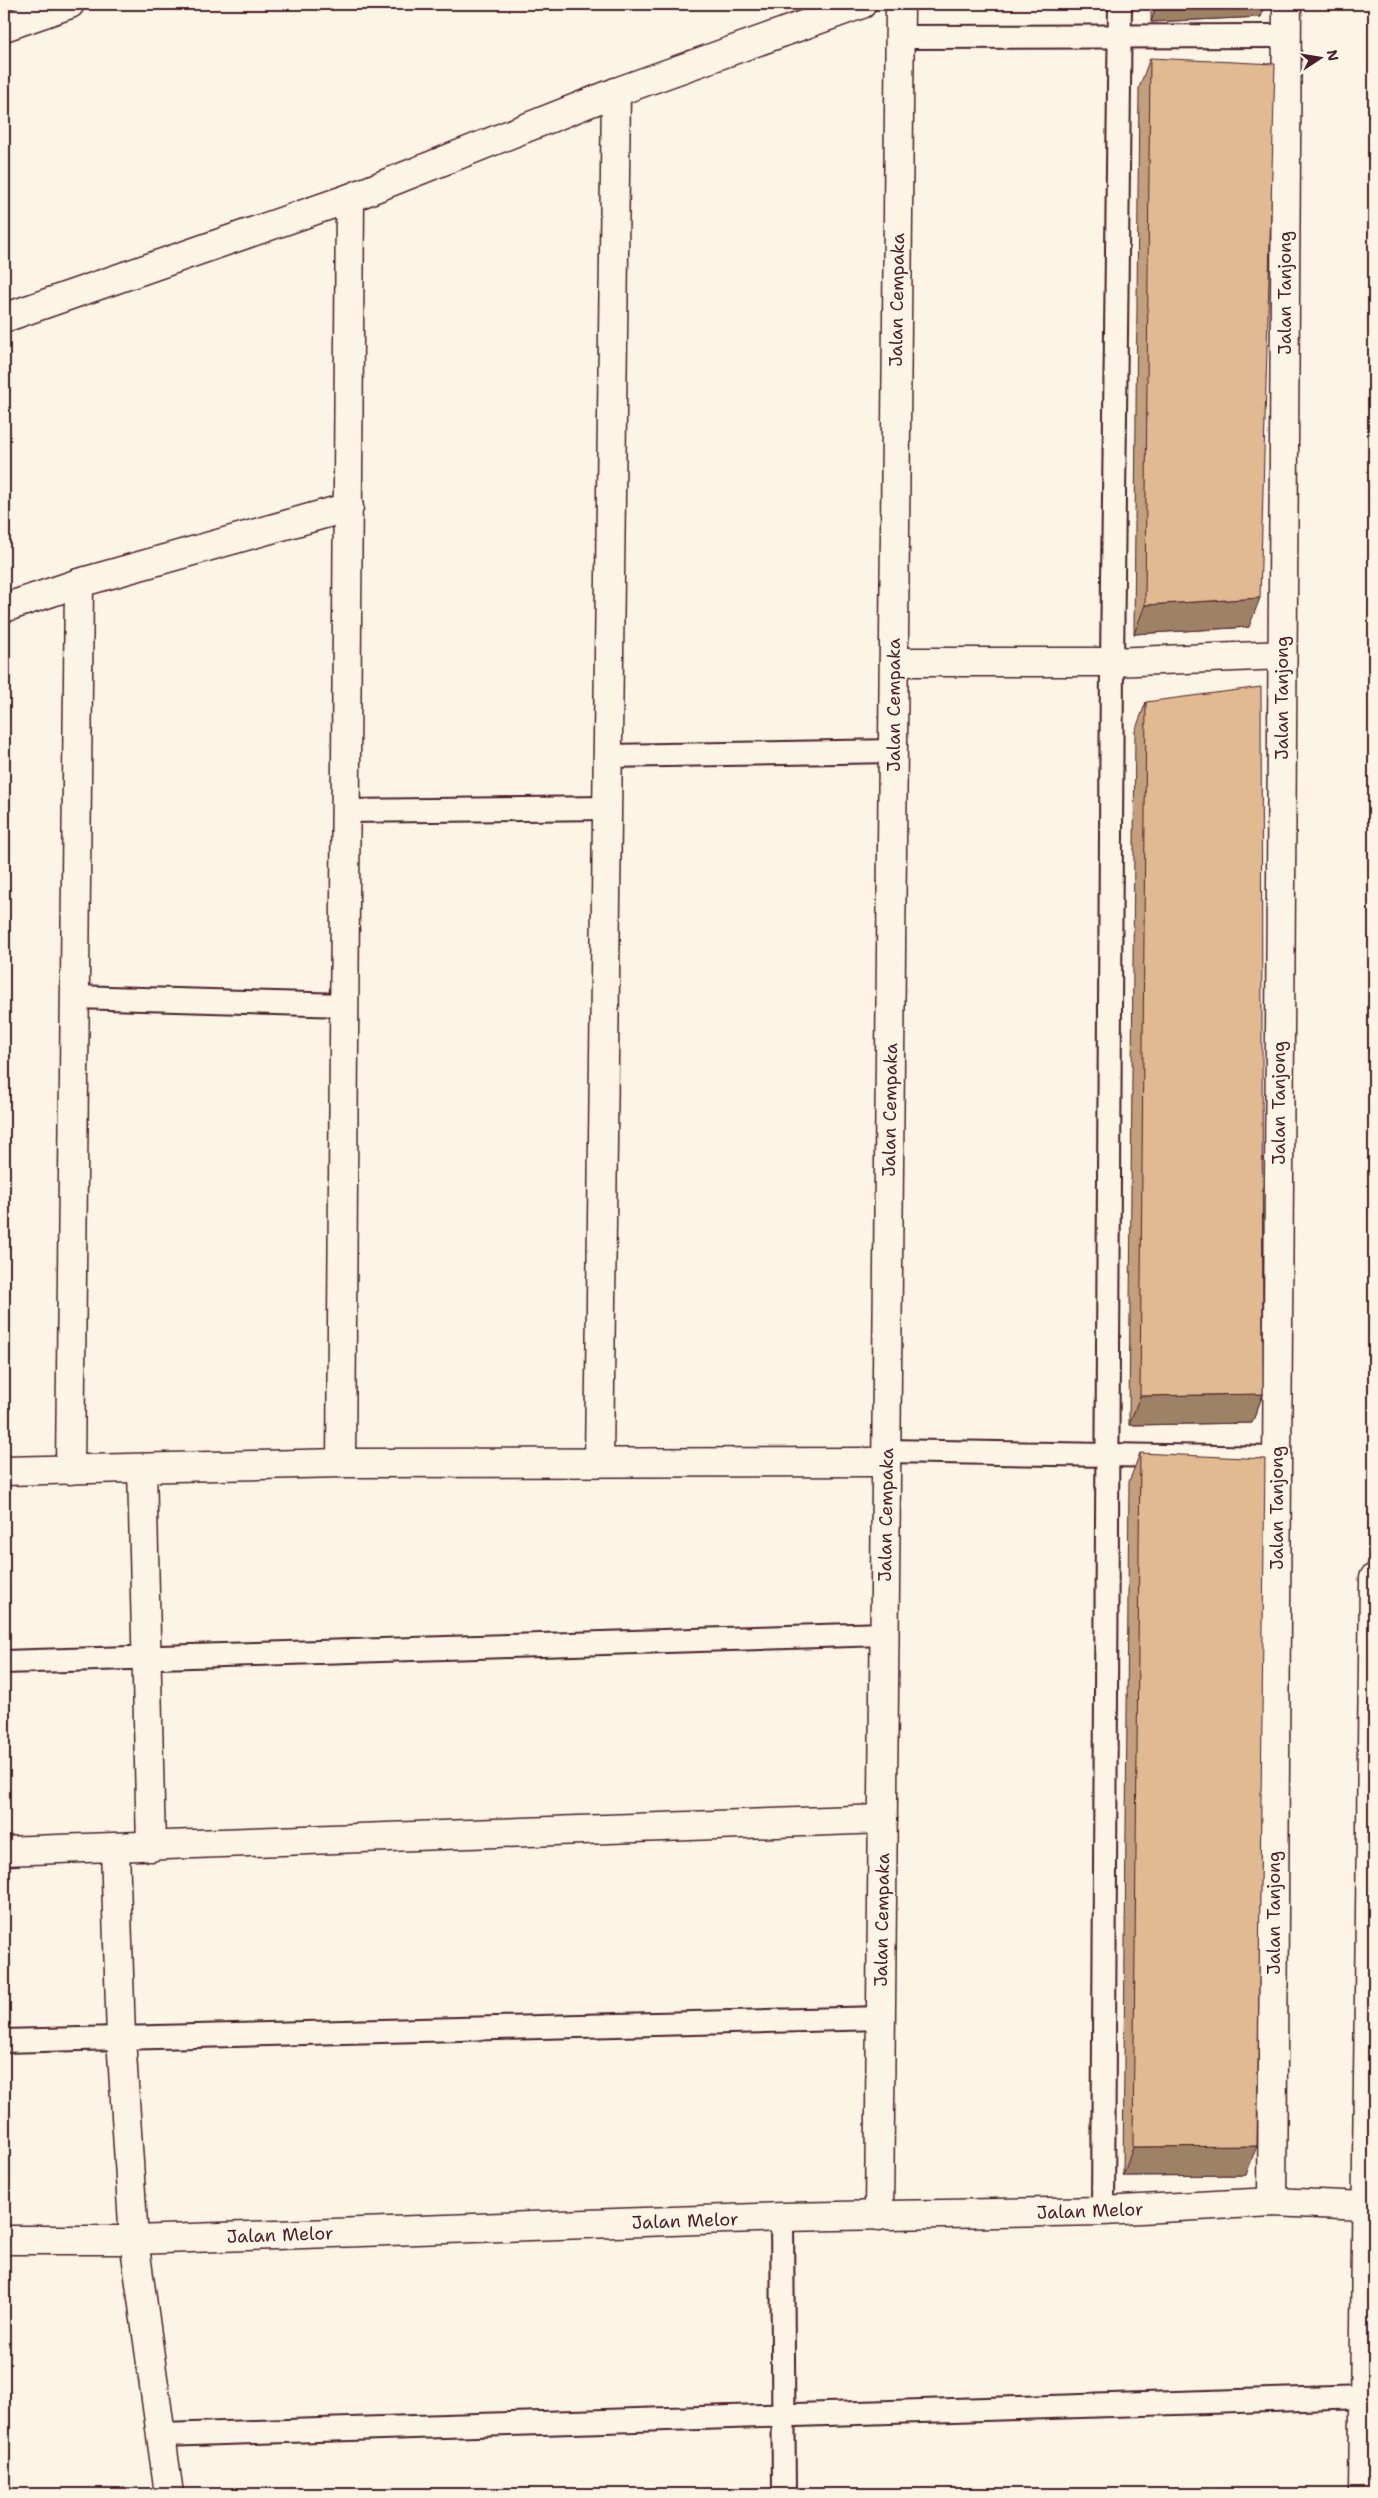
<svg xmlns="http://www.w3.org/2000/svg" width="1378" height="2498" font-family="'Shantell Sans',sans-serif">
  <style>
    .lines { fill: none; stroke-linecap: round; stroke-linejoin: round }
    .service-casing { stroke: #4a1f2b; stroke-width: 26 }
    .minor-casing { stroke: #4a1f2b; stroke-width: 31 }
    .tertiary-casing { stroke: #4a1f2b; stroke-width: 31 }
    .service { stroke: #fcf5e5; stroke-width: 22 }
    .minor { stroke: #fcf5e5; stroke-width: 28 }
    .tertiary { stroke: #fcf5e5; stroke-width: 28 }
    .wall { fill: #c2a07e; stroke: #4a1f2b }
    .shaded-wall { fill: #9e8266; stroke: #4a1f2b }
    .building { fill: #e1ba92; stroke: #4a1f2b }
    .labels { text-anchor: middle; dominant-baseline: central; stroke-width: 4; stroke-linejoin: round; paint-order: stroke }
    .street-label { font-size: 18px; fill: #4a1f2b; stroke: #fcf5e5 }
  </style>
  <rect width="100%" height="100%" fill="#fcf5e5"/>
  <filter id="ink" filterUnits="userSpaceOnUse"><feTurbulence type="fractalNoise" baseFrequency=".02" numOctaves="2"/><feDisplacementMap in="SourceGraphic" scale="10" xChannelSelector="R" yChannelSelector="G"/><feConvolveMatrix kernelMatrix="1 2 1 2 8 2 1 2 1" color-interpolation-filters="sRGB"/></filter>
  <g filter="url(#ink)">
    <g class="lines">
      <g class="service-casing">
        <g id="service">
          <path d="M900,37L1287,36"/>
          <path d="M607,756L893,751"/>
          <path d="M346,811L607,808"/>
          <path d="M74,997L345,1005"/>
          <path d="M886,1451L1277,1458"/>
          <path d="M4,1662L884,1634"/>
          <path d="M4,2041L881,2018"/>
          <path d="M1103,2211L1112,662L1120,4"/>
          <path d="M782,2217L784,2494"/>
          <path d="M162,2435L1364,2397"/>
        </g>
      </g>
      <g class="minor-casing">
        <g id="minor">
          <path d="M4,27L70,4"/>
          <path d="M4,318L350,198L616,92L862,4"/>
          <path d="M79,583L349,507"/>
          <path d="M4,608L79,583L70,1470"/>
          <path d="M894,662H1112L1282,655"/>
          <path d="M599,1462L616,92"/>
          <path d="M341,1463L350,198"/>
          <path d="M142,1468L151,1847"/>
          <path d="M4,1471L341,1463L886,1462"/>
          <path d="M115,1848L121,2038L134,2240L169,2494"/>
          <path d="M4,1851L883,1819"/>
          <path d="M1272,2202L1287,4"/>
          <path d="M879,2216L900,4"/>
          <path d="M4,2240H134L782,2217L1103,2211L1272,2202L1366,2206"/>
        </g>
      </g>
      <g class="tertiary-casing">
        <path id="tertiary" d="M1363,2494L1374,1578"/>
      </g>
      <use href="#service" class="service"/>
      <use href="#minor" class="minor"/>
      <use href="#tertiary" class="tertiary"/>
    </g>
    <g class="wall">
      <path d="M1151,4H1265L1261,17L1151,22Z"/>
      <path d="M1150,58L1249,627L1134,634L1139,88Z"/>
      <path d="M1146,702L1263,1394L1252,1423L1129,1425L1135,731Z"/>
      <path d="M1140,1453L1246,2175L1123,2176L1129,1482Z"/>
    </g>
    <g class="shaded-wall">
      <path d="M1157,4H1265L1261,17L1151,22Z"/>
      <path d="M1260,598L1249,627L1134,634L1145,605Z"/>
      <path d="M1263,1394L1252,1423L1129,1425L1140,1396Z"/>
      <path d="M1257,2146L1246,2175L1123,2176L1133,2147Z"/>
    </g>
    <g class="building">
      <path d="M1150,58L1275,64L1260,598L1145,605Z"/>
      <path d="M1261,687L1263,1394L1140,1396L1146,702Z"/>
      <path d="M1140,1453L1265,1459L1257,2146L1133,2147Z"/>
    </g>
  </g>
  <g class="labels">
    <g class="street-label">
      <text transform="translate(1285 293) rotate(-90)">Jalan Tanjong</text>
      <text transform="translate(897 300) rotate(-89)">Jalan Cempaka</text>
      <text transform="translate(1282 698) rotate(-90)">Jalan Tanjong</text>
      <text transform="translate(894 705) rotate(-90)">Jalan Cempaka</text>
      <text transform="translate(1279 1103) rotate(-90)">Jalan Tanjong</text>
      <text transform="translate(890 1110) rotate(-89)">Jalan Cempaka</text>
      <text transform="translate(1277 1508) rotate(-90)">Jalan Tanjong</text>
      <text transform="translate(886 1515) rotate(-89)">Jalan Cempaka</text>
      <text transform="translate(1274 1913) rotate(-90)">Jalan Tanjong</text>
      <text transform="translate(882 1920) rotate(-89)">Jalan Cempaka</text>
      <text transform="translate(1090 2211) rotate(-2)">Jalan Melor</text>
      <text transform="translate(685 2221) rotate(-2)">Jalan Melor</text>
      <text transform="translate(280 2235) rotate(-2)">Jalan Melor</text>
    </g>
  </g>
  <rect width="1378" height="2498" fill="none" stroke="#fcf5e5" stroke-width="20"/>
  <rect x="10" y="10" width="1358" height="2478" fill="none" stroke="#4a1f2b" stroke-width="2" filter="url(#ink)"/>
  <g transform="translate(1320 58) rotate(78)" stroke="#fcf5e5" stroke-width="4" paint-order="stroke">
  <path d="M0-4L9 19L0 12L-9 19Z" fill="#4a1f2b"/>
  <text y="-8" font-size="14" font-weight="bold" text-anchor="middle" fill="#4a1f2b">N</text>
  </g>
</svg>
